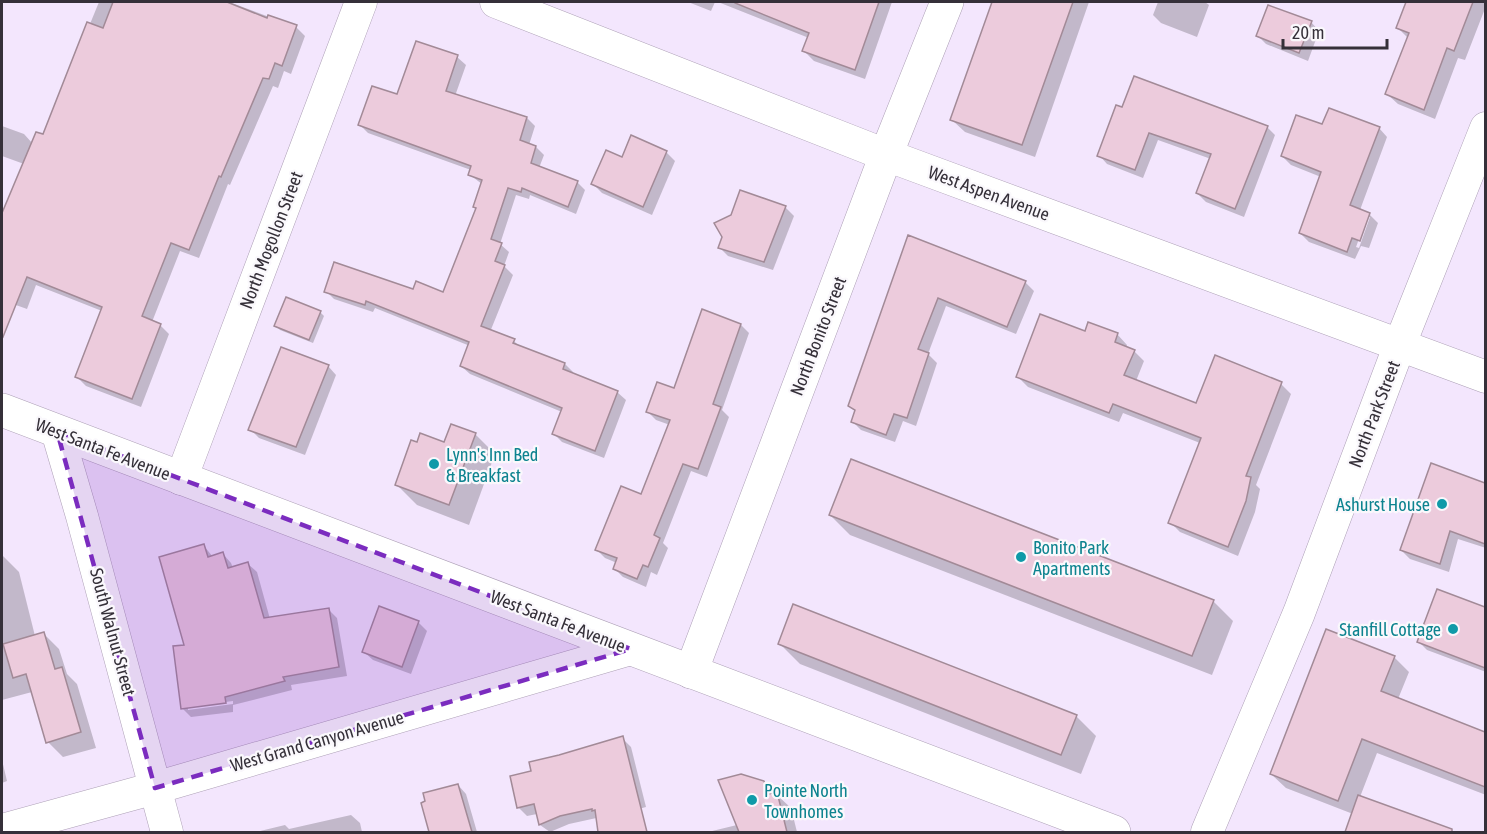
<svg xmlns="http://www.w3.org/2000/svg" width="1487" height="834" font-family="'Asap Condensed',sans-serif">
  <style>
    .shadow { fill: #0003; fill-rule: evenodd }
    .building { fill: #eccbdc; stroke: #a28a97; stroke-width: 1.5 }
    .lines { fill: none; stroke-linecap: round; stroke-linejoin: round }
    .minor-casing { stroke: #ada0b6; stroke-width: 33 }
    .tertiary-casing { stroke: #ada0b6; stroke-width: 34 }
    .minor { stroke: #fff; stroke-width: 32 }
    .tertiary { stroke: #fff; stroke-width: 33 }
    .marked { fill: #7b2cbf; fill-opacity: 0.2; stroke: #7b2cbf; stroke-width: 4.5; stroke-dasharray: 12 8; stroke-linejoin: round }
    .culture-dot { fill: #0f9aa8; stroke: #faf8fc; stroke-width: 2 }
    .labels { text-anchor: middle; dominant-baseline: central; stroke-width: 4.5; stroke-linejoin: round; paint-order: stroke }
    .street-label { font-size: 18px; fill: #353039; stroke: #faf8fc }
    .culture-label { font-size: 18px; fill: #0d838f; stroke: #faf8fc; text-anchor: start }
  </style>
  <rect width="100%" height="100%" fill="#f3e6fd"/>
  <g class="shadow">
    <path d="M99,2H232V3L296,27L305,36L291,74L284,71L278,88L273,86L230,185L228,184L199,258L180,251L152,322L160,325L169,334L141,407L86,386L77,377L102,311L36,285L27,309L2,300V216L24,164L2,156V126L24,134L33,144L44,136Z"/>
    <path d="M688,2H715L711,11Z"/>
    <path d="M718,2H892L865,79L814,61L804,51L809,38Z"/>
    <path d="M994,2H1089L1035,157L965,132L952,120Z"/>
    <path d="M1158,2H1205L1209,5L1197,37L1161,23L1153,15Z"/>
    <path d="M1408,2H1486V6L1465,60L1458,58L1435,119L1398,104L1387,94L1409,39L1398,28Z"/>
    <path d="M1311,22L1319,31L1308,61L1266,44L1258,36Z"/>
    <path d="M457,57L466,65L455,96L527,118L535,126L529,145L536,147L544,155L539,168L577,182L585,190L576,214L530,195L529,199L516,195L500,244L509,252L504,266L513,275L490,332L514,341L521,348L565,364L573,372L572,374L617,392L626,400L604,458L562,442L554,434L562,412L470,374L461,366L470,346L375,308L373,312L334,299L326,291H413L444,294L477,209L474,207L482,184L470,175L471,170L368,133L360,125L398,96Z"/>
    <path d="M1117,107L1267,127L1275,135L1244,217L1206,202L1197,193L1211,159L1158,140L1143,178L1107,164L1099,155Z"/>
    <path d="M1323,126L1379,128L1387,137L1360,210L1369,214L1378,223L1369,248L1361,246L1355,259L1309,242L1300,233L1321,177L1291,165L1282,156ZM1367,217H1370L1359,248L1356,247Z"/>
    <path d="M666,152L675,161L652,215L602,193L593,184L622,159Z"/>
    <path d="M785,207L794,216L773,270L728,256L719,247Z"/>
    <path d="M909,237L1025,282L1034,291L1016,334L946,306L928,354L937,363L916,426L903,421L895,442L861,430L852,421L856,412L849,406Z"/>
    <path d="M320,312L324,316L313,343L280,330L276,326Z"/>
    <path d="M741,325L749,333L722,410L729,417L707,477L691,471L663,543L668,548L657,575L651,572L646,587L623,577L614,568L617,563L605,558L597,550L642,496L670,425L656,420L648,412L675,390Z"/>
    <path d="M1085,333L1117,334L1127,345L1126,348L1134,351L1144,361L1136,381L1197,405L1281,384L1291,394L1256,485L1260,489L1255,512L1238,556L1180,532L1170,522L1200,443L1123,413L1119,422L1028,387L1018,377Z"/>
    <path d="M328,366L336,375L305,455L259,438L250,429Z"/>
    <path d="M475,434L495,454L469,525L417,505L397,485L445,444Z"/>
    <path d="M1481,486L1486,487V548L1458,539L1449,572L1410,559L1401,550Z"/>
    <path d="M830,515L1213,601L1233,621L1212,675L850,535Z"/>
    <path d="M204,546L213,557L223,554L231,563L233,568L248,564L257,572L270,619L328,609L337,618L347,676L291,685L292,690L233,705V712L191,717L182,708L186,646ZM233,701V704L188,710V707Z"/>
    <path d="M3,556L19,572L35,636L44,634L59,649L67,674L77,684L96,748L63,757L48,742L32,692L2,700V557Z"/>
    <path d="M1438,591L1486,608V672L1427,650L1418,641Z"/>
    <path d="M380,608L419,623L427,631L411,674L373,660L364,652Z"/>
    <path d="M780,644L1076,716L1096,736L1081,774L800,664Z"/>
    <path d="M1394,657L1409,672L1398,699L1486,734V795L1377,753L1360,797L1420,827L1418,832H1346L1353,814L1286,788L1271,774Z"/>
    <path d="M622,738L631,747L646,807L602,819L601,817L569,824L550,832L540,825L537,814L527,816L519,808Z"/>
    <path d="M2,760L7,781L2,783Z"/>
    <path d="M763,782L791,808L797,832H708L737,825Z"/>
    <path d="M458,785L466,794L477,832H430L423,804Z"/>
    <path d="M351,815L360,823L362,832H256L285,825L289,829Z"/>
  </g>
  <g class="building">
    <path d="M113,2H227L267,18L268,15L297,25L282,66L275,63L269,79L263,78L221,177L219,176L189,250L171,243L142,316L161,324L132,399L75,377L102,307L27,277L3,337L2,336V213L36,132L43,134L87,22L103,28Z"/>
    <path d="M735,2H879L855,70L802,51L809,33L735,3Z"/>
    <path d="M992,2H1073L1022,145L950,120Z"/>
    <path d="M1406,2H1473L1454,51L1447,48L1424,110L1385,94L1409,33L1396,28Z"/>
    <path d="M1268,5L1312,21L1299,53L1256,36Z"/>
    <path d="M416,41L458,55L446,91L527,117L520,140L536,146L531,163L578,181L568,207L522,188L521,192L508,188L491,239L502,243L495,261L505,265L481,326L515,339L513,343L565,363L563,369L618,391L595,451L552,434L562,408L460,366L469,342L366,301L365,305L324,292L334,262L413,289L416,281L443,292L476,208L473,207L482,180L468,175L471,166L358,125L372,86L397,94Z"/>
    <path d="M1134,76L1268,126L1235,209L1196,193L1211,154L1149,133L1135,170L1097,156L1116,105L1122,107Z"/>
    <path d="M1329,108L1380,127L1350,205L1370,213L1360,241L1352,238L1347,252L1299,233L1321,172L1281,156L1296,115L1322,124Z"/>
    <path d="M631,135L667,151L643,207L591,184L606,150L622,157Z"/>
    <path d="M740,190L786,206L764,262L718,248L722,237L714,223L731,215Z"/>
    <path d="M908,235L1026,281L1007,327L938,298L918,349L929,353L907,418L894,414L886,435L851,422L855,410L848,406Z"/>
    <path d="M286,297L321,311L309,340L274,326Z"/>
    <path d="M702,309L741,324L713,404L721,407L698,469L683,464L654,535L660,538L648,567L643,565L637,579L613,569L617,558L595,550L621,486L641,494L670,420L646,412L657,382L674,388Z"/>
    <path d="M1040,314L1085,331L1088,322L1118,333L1115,342L1135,350L1124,375L1196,403L1215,355L1282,382L1246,476L1251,477L1246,501L1228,547L1168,523L1201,438L1113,404L1109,413L1016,377Z"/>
    <path d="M281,347L329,365L296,447L248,430Z"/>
    <path d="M451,424L476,433L449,505L395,485L411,440L417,442L420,433L444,442Z"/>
    <path d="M851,459L1214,600L1192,656L829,515Z"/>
    <path d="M1431,463L1485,483V544L1450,531L1440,564L1400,550Z"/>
    <path d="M204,544L208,557L223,552L228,568L248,562L264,618L329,608L339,667L283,677L285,681L225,697L226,703L181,709L173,646L184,645L159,557Z"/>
    <path d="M1437,589L1485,607V668L1417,642Z"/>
    <path d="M793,604L1077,715L1061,755L778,644Z"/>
    <path d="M379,606L419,621L402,667L362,652Z"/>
    <path d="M1326,629L1395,656L1381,691L1485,732V787L1362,739L1338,801L1270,774Z"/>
    <path d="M44,632L55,669L62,667L81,732L46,743L26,674L13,678L3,644Z"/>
    <path d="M623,736L647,832H598L595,810L592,811V809L560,816L539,825L534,804L517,808L510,776L531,771L529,762L559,755Z"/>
    <path d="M741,774L764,781L768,794L777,792L787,832H739L718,780Z"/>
    <path d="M458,784L472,832H429L421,803L425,801L423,793Z"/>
    <path d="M1358,795L1452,829V832H1345Z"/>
  </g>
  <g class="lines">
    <g class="minor-casing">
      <g id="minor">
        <path d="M496,2L886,155L1486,377"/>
        <path d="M57,431L82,516L167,832"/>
        <path d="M181,479L361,2"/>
        <path d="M2,830L155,788L631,649"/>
        <path d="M1207,832L1299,613L1400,344L1486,128"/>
      </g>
    </g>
    <g class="tertiary-casing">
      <g id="tertiary">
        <path d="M2,410L1114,832"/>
        <path d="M691,672L886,155L947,2"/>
      </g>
    </g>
    <use href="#minor" class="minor"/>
    <use href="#tertiary" class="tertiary"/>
  </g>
  <path class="marked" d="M57,431L181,479L631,649L155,788Z"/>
  <g class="culture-dot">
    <circle cx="434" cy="464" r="6"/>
    <circle cx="1442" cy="504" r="6"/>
    <circle cx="1021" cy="557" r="6"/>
    <circle cx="1453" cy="629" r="6"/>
    <circle cx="752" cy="800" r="6"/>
  </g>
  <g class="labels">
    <g class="street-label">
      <text transform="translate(989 193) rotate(20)">West Aspen Avenue</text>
      <text transform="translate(271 240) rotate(-69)">North Mogollon Street</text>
      <text transform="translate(818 336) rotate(-69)">North Bonito Street</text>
      <text transform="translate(1374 414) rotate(-69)">North Park Street</text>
      <text transform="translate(103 449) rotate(21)">West Santa Fe Avenue</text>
      <text transform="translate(558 621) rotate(21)">West Santa Fe Avenue</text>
      <text transform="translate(113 632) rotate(75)">South Walnut Street</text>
      <text transform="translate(317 741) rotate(-16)">West Grand Canyon Avenue</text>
    </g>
    <g class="culture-label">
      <text x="446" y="454">Lynn's Inn Bed<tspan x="446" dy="21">&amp; Breakfast</tspan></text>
      <text x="1430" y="504" text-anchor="end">Ashurst House</text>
      <text x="1033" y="547">Bonito Park<tspan x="1033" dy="21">Apartments</tspan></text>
      <text x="1441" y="629" text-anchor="end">Stanfill Cottage</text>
      <text x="764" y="790">Pointe North<tspan x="764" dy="21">Townhomes</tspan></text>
    </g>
  </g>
  <rect width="1487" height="834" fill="none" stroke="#353039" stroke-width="6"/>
  <path d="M1283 39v9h104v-9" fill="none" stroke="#353039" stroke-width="3"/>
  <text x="1292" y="39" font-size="18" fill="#353039" stroke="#faf8fc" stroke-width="4.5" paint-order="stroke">20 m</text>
</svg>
